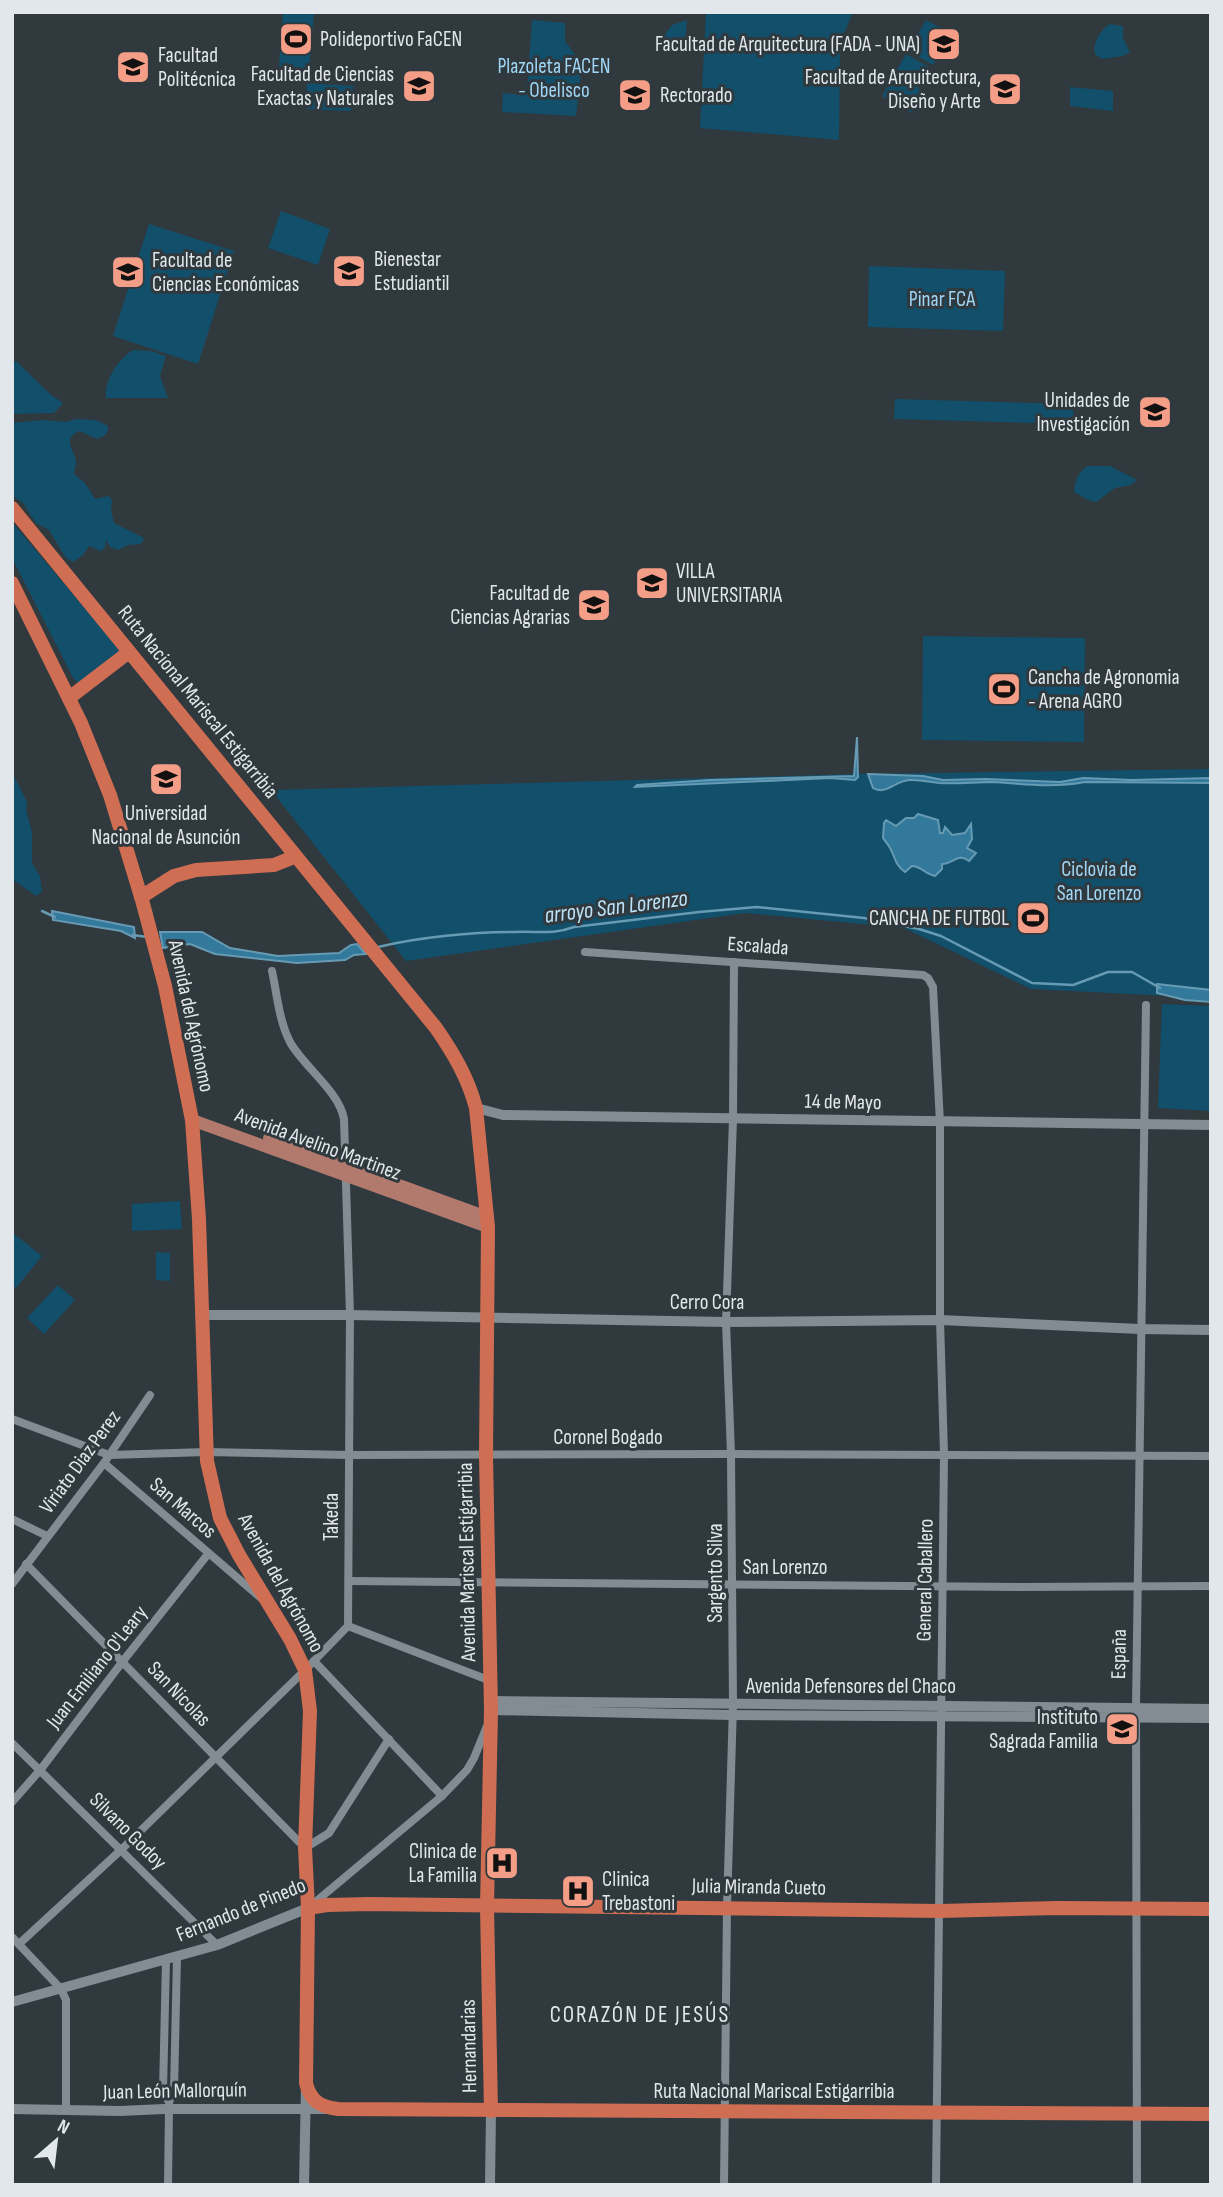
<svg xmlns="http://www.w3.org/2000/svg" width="1223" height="2197" font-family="'Sofia Sans Condensed',sans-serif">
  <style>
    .green { fill: #114f6b }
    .water { fill: #33799c; stroke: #679ab3; stroke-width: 2 }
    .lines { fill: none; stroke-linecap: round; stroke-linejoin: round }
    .stream { stroke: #679ab3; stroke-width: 2.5 }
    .street { stroke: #828c92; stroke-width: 8 }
    .secondary { stroke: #828c92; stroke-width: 10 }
    .primary { stroke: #b17a6c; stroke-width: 12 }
    .highway { stroke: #d06e53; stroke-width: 14 }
    .labels { text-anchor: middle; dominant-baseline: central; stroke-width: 6; stroke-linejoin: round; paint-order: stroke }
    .poi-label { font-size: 21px; fill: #e1e7ea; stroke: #30393e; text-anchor: start }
    .park-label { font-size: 21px; fill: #a0d6f5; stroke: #30393e }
    .street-label { font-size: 21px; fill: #e1e7ea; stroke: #30393e }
    .water-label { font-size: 23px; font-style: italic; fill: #bee2f6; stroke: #30393e }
    .neighbourhood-label { font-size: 23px; letter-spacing: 2px; fill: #e1e7ea; stroke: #30393e }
  </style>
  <rect width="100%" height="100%" fill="#30393e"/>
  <g class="green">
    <path d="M283,12H314L309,69L279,66Z"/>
    <path d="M706,12H853L840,43L839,140L700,128Z"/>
    <path d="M532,20L565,23V41L582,64L576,116L502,112L503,93L522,95L527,93Z"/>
    <path d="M687,20L684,52L656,50L655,47L672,25Z"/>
    <path d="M926,20L945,30L947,41L933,65L908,51Z"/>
    <path d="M1110,24L1123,26V38L1130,52L1123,56L1102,59L1095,54C1092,44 1101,29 1110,24Z"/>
    <path d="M906,54L929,67L918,86L922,97L912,113L882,96Z"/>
    <path d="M307,83L353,86L351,111L306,109Z"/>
    <path d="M1070,87L1113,91V111L1070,106Z"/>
    <path d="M281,211L330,229L318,265L268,248Z"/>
    <path d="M149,224L234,251L198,364L113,336Z"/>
    <path d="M869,266L1005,271L1003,331L868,327Z"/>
    <path d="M133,350L151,351L166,356L160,376L168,398H106C104,381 118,359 133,350Z"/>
    <path d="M16,361L50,394L63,403L54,413L12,414V363Z"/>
    <path d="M895,399L1073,404L1074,424L894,419Z"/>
    <path d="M76,419L96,420L108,426C109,433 104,437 97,439L79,431C61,440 75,449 76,462C76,466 74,470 74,474L85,483L95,499L109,496L112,500L111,510L114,523L144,538L141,544L128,545L118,550L110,547L106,540L105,548L101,551L89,546L83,555L73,562L66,558L49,530L36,523L23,503L12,495V423L43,420L66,422Z"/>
    <path d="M1088,466H1110L1137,480L1131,485L1115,488L1096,502L1088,500L1074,492C1075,480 1078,472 1088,466Z"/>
    <path d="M12,522L123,654L82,687L73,678L12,558Z"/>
    <path d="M923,636L1085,638L1084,742L922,740Z"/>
    <path d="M12,768L14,776L27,802L26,810L32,832V863L40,876L42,892L36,896L12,879Z"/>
    <path d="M1211,769V998L1031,989L904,928L745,913L406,961L271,790L859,774Z"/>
    <path d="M1162,1004L1211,1006V1111L1158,1108Z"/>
    <path d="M180,1201L182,1229L132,1231V1204Z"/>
    <path d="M14,1234L42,1256L16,1288L12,1285Z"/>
    <path d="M156,1252L170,1253V1281L156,1280Z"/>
    <path d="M58,1285L75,1300L44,1334L27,1318Z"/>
  </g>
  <g class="water">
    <path d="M857,737L858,777L855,780L830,778L635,787L637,785L710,780L854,776Z"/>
    <path d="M868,774L923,776L943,780L985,779L1060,782L1083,778L1132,780L1211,778V783L1085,782C1053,788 1025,784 993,782C975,782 957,784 939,783C930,782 921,780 912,780C896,779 886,796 873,788Z"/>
    <path d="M918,814L938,820L940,833H943L945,827L952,835L965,833L971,824L972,839L967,848L976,853L969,861C958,852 953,864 942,864V869L935,876C925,874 921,866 912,866L905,872C894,864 895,856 890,848C888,844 885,841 883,838L884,823L886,820L896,826L906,818H914Z"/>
    <path d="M52,911L134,927L135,938L121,931L53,920Z"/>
    <path d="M160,932H202L230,948L278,956L339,953L351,945L357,944L366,954L354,955L345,960L297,963L215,954L190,944L163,948Z"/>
    <path d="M1157,984L1211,990V1002L1185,1000L1157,993Z"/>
  </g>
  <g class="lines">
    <g class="stream">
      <path d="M42,911L55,917"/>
      <path d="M133,935L147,937"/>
      <path d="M378,947C420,937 472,932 515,932C537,931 553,935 574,927L699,912L757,907L864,918L919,929L941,936L1032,983L1073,985L1108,972H1132L1160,988"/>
    </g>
    <g class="street">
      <path d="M585,952L923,975L928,978L933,987L940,1123V1320L944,1454L936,2185"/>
      <path d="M12,1419L109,1455L207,1452L348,1455L731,1454L1211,1456"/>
      <path d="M104,1463L261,1598"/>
      <path d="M12,1519L47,1536"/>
      <path d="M26,1564L305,1848L329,1833L389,1739"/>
      <path d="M349,1581L1023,1587L1211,1586"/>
      <path d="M12,1584L104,1463L150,1395"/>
      <path d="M348,1626L491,1681"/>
      <path d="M314,1661L442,1796"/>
      <path d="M12,1743L217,1945"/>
      <path d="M12,1802L41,1769L123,1661L208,1554"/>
      <path d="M313,1904L442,1796L467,1770L474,1758L487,1726"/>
      <path d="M12,1937L61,1989L66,2000V2111"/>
      <path d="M19,1944L122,1849L305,1670L348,1626L350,1315L344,1119C339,1091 303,1066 290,1042C279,1021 277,994 272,971"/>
      <path d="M166,1961L163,2091L169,2102"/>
      <path d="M168,2185L169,2109V2102L174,2091L177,1957"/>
      <path d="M724,2185L727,1907L733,1705L731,1454L726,1322L733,1119L734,962"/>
      <path d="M1137,2185L1136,1707L1146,1005"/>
    </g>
    <g class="secondary">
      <path d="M476,1108L503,1115L1211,1125"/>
      <path d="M203,1315H350L726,1322L940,1320L1140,1329L1211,1330"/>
      <path d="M491,1701L1211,1709"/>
      <path d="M491,1710L732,1715L1211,1718"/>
      <path d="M12,2002L217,1945L308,1908"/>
      <path d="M12,2109L120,2111L164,2109H328"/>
      <path d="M304,2185L306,2086"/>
      <path d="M490,2185L491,2111"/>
    </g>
    <g class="primary">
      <path d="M192,1120L488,1227"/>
      <path d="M269,1138L487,1217"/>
    </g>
    <g class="highway">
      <path d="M12,508L436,1028C454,1054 468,1078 476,1108L488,1227L486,1455L491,1710L487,1907L491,2111"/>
      <path d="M12,583L81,723L110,795L142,900L165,986L192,1120L199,1219L207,1461L220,1518L239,1555L290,1639L305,1670L310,1711L305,1848L308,1908L306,2083C310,2101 321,2107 338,2109L1211,2114"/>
      <path d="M69,698L129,652"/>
      <path d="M141,897L174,876L196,870L274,865L294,857"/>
      <path d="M308,1908L327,1905L369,1904L940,1911L1057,1908L1211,1909"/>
    </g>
  </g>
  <defs>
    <g id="stadium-square" transform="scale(1.75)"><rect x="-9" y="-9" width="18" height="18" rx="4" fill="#f49e87" stroke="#30393e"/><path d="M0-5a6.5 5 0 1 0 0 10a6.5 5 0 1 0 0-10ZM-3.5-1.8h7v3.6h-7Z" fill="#111"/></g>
    <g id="university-square" transform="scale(1.75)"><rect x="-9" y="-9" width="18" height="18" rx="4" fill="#f49e87" stroke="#30393e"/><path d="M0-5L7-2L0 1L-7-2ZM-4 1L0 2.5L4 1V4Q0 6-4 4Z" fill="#111"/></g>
    <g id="hospital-square" transform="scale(1.75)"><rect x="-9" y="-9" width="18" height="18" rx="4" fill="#f49e87" stroke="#30393e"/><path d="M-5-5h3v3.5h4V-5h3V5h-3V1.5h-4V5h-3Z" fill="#111"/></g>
  </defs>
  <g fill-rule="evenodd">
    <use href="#stadium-square" x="296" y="39"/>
    <use href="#university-square" x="944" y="44"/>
    <use href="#university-square" x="133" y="67"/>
    <use href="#university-square" x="419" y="86"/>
    <use href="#university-square" x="1005" y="89"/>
    <use href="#university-square" x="635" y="95"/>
    <use href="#university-square" x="349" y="271"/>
    <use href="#university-square" x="128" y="272"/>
    <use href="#university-square" x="1155" y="412"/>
    <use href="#university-square" x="652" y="583"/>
    <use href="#university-square" x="594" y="605"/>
    <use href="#stadium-square" x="1004" y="689"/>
    <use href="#university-square" x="166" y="779"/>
    <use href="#stadium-square" x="1033" y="918"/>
    <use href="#university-square" x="1122" y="1729"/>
    <use href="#hospital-square" x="502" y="1863"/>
    <use href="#hospital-square" x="578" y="1891"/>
  </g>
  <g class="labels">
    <g class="poi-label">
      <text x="320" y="39">Polideportivo FaCEN</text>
      <text x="920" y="44" text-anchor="end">Facultad de Arquitectura (FADA - UNA)</text>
      <text x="158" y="55">Facultad<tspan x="158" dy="24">Politécnica</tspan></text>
      <text x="394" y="74" text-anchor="end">Facultad de Ciencias<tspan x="394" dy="24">Exactas y Naturales</tspan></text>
      <text x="981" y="77" text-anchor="end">Facultad de Arquitectura,<tspan x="981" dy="24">Diseño y Arte</tspan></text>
      <text x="660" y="95">Rectorado</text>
      <text x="374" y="259">Bienestar<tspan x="374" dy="24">Estudiantil</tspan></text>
      <text x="152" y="260">Facultad de<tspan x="152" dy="24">Ciencias Económicas</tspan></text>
      <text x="1130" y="400" text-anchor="end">Unidades de<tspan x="1130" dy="24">Investigación</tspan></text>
      <text x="676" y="571">VILLA<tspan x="676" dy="24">UNIVERSITARIA</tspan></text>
      <text x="570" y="593" text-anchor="end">Facultad de<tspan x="570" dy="24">Ciencias Agrarias</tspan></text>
      <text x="1028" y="677">Cancha de Agronomia<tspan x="1028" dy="24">- Arena AGRO</tspan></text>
      <text x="166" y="813" text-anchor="middle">Universidad<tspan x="166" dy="24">Nacional de Asunción</tspan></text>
      <text x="1009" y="918" text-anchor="end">CANCHA DE FUTBOL</text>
      <text x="1098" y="1717" text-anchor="end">Instituto<tspan x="1098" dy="24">Sagrada Familia</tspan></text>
      <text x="477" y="1851" text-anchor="end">Clinica de<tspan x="477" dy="24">La Familia</tspan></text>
      <text x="602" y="1879">Clinica<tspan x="602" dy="24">Trebastoni</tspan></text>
    </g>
    <g class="park-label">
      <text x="554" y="66">Plazoleta FACEN<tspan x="554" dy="24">- Obelisco</tspan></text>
      <text x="942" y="299">Pinar FCA</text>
      <text x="1099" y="869">Ciclovia de<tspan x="1099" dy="24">San Lorenzo</tspan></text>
    </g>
    <g class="street-label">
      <text transform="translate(198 702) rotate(51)">Ruta Nacional Mariscal Estigarribia</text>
      <text transform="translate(758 946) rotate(4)">Escalada</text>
      <text transform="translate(191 1016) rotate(78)">Avenida del Agrónomo</text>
      <text transform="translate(843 1102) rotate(1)">14 de Mayo</text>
      <text transform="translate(318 1144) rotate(20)">Avenida Avelino Martinez</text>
      <text x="707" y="1302">Cerro Cora</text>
      <text x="608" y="1437">Coronel Bogado</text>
      <text transform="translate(80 1462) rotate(-54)">Viriato Diaz Perez</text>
      <text transform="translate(183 1508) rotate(41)">San Marcos</text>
      <text transform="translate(331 1517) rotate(-90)">Takeda</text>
      <text transform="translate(467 1562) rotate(-91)">Avenida Mariscal Estigarribia</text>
      <text x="785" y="1567">San Lorenzo</text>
      <text transform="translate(715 1573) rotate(-90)">Sargento Silva</text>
      <text transform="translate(925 1580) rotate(-89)">General Caballero</text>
      <text transform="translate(281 1583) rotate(61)">Avenida del Agrónomo</text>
      <text transform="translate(1119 1654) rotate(-89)">España</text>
      <text transform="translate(97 1667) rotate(-52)">Juan Emiliano O'Leary</text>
      <text x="851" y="1686">Avenida Defensores del Chaco</text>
      <text transform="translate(179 1694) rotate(46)">San Nicolas</text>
      <text transform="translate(128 1831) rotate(45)">Silvano Godoy</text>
      <text transform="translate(759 1887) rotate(1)">Julia Miranda Cueto</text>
      <text transform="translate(241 1910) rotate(-22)">Fernando de Pinedo</text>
      <text transform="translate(469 2046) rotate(-91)">Hernandarias</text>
      <text transform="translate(175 2091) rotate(-1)">Juan León Mallorquín</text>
      <text x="774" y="2091">Ruta Nacional Mariscal Estigarribia</text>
    </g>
    <g class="water-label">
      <text transform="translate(616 907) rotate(-7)">arroyo San Lorenzo</text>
    </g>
    <g class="neighbourhood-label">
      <text x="640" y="2015">CORAZÓN DE JESÚS</text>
    </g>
  </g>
  <rect width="1223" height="2197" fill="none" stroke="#e1e7ea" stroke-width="28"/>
  <g transform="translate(56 2141) rotate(28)" stroke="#30393e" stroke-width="5" paint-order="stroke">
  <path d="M0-5L12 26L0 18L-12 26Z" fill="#e1e7ea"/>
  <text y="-10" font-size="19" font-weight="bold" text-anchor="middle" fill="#e1e7ea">N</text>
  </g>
</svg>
